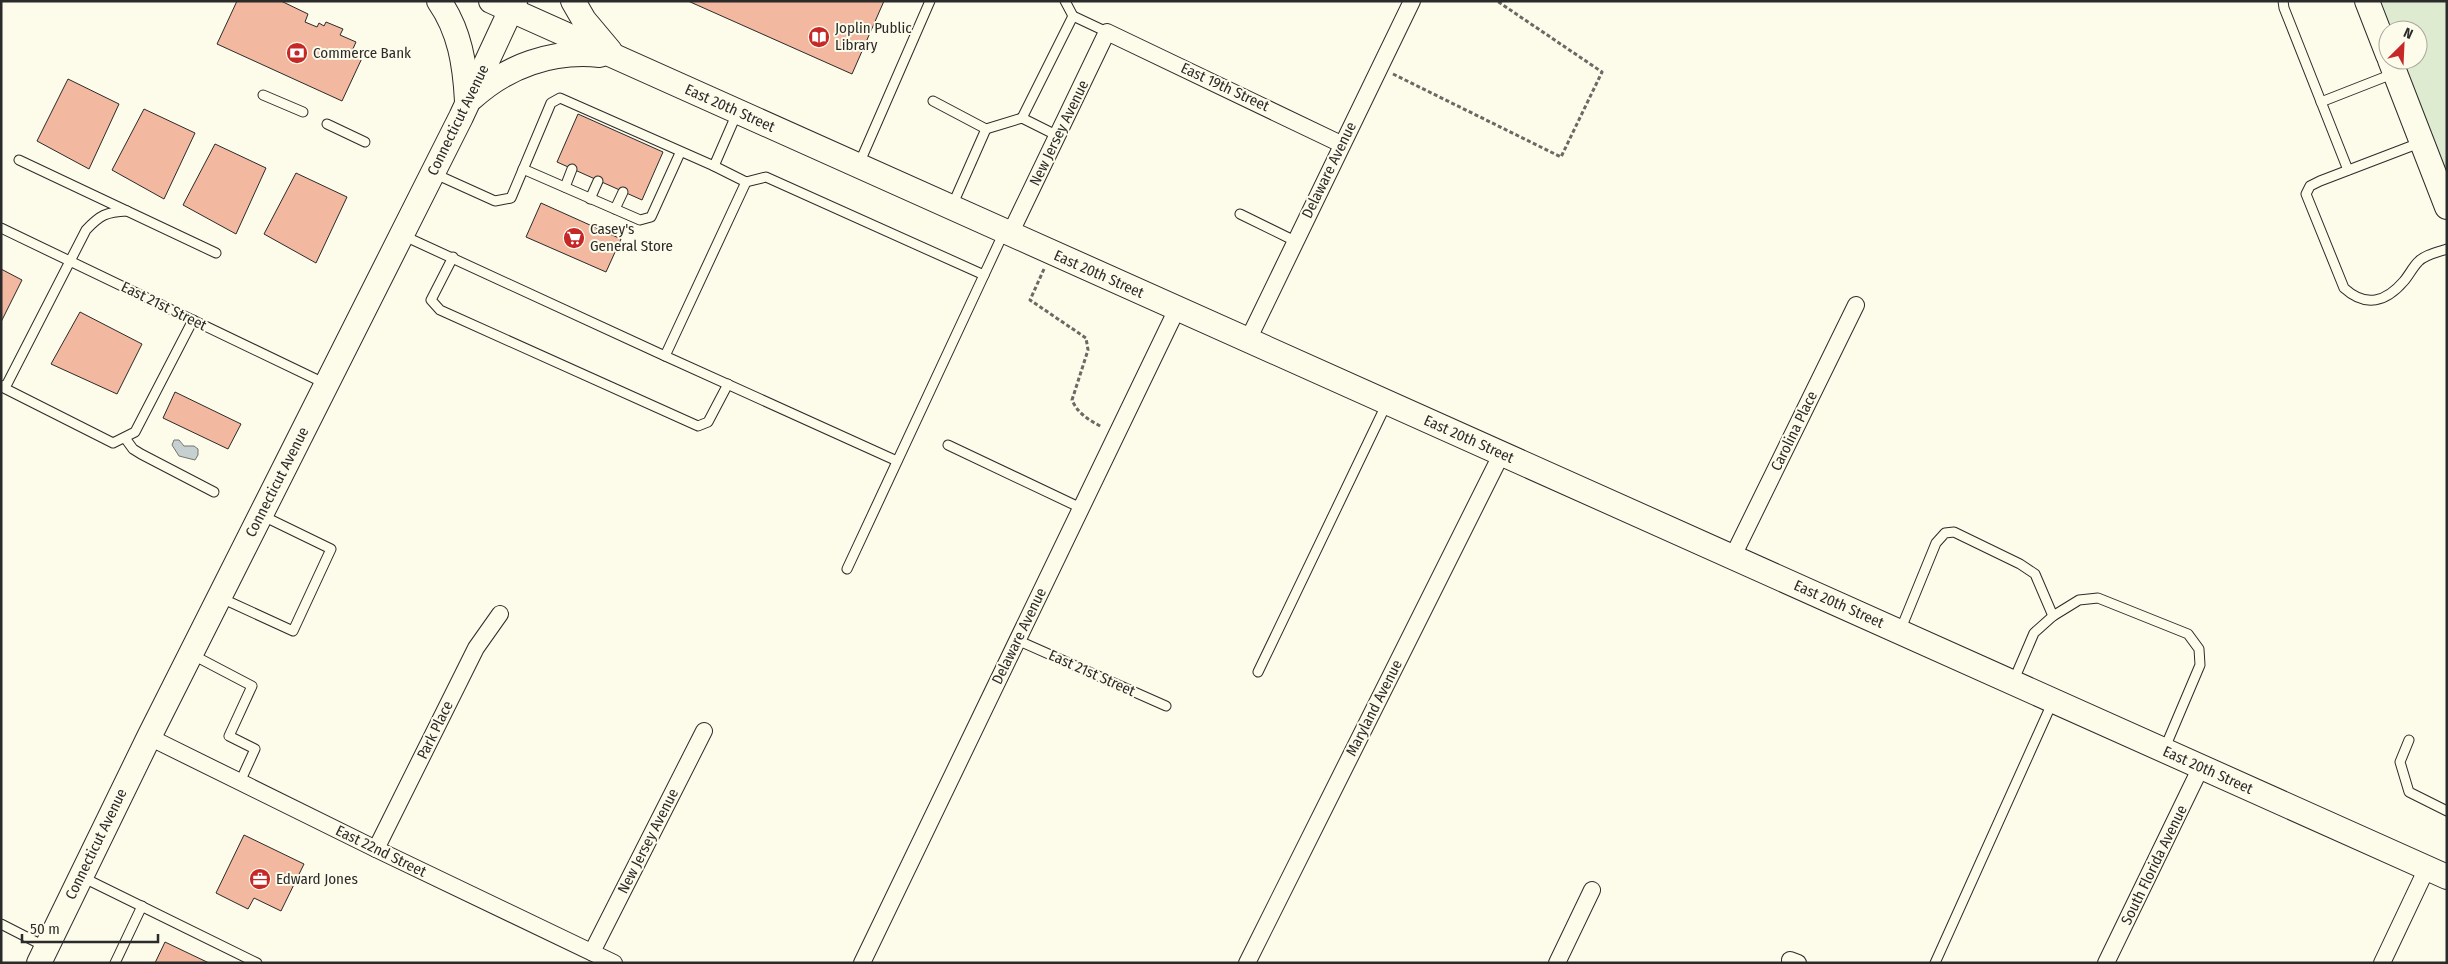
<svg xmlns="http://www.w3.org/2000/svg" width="2448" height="964" font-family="'Fira Sans Condensed',sans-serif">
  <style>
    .green { fill: #deebd1; stroke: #74746e }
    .water { fill: #c7d0d0; stroke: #74746e }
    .building { fill: #f2b8a0; stroke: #2b2b2b }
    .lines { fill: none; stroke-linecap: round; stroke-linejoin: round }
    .lane-casing { stroke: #2b2b2b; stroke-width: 11 }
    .street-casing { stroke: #2b2b2b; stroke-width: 18 }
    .secondary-casing { stroke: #2b2b2b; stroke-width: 26 }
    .path { stroke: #6a6964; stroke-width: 3; stroke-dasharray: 4 2.5; stroke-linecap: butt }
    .lane { stroke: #fdfbea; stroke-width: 9 }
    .street { stroke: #fdfbea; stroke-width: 16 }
    .secondary { stroke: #fdfbea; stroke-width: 24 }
    .labels { text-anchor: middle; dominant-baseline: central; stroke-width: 4; stroke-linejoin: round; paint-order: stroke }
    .poi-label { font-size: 15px; fill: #2b2b2b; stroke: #fdfbea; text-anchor: start }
    .street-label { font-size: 15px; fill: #2b2b2b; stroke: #fdfbea }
  </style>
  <rect width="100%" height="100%" fill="#fdfbea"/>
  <path class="green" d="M2378,1H2447V182L2401,60H2418V30H2389Z"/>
  <path class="water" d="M174,440H179L184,446H194L198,449V455L195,460L179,456L172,445Z"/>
  <g class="building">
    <path d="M237,1H281L308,14L305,22L317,27L319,23L324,26L326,22L343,29L340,35L356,42L352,51L363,56L342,101L217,44Z"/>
    <path d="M688,1H884L852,74Z"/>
    <path d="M68,79L119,104L89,169L37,141Z"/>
    <path d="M144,109L195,133L164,199L112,170Z"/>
    <path d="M578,114L663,152L642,200L557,162Z"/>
    <path d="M215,144L266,168L236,234L183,205Z"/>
    <path d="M296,173L347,197L316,263L264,234Z"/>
    <path d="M541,203L621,239L606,272L526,237Z"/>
    <path d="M1,269L22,280L1,322Z"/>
    <path d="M80,312L142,344L117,394L51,364Z"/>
    <path d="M175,392L241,424L228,449L163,418Z"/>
    <path d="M244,835L304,864L281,911L254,898L248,909L216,893Z"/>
    <path d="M165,942L209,963H155Z"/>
  </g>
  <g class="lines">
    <g class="lane-casing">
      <g id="lane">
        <path d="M1065,1L1073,16L1107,32"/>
        <path d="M2283,1L2284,8L2348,170"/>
        <path d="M263,95L303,112"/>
        <path d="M933,101L986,129L1022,118L1058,136"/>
        <path d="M2321,102L2395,73"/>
        <path d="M1022,118L1073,16"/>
        <path d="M327,124L365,142"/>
        <path d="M2422,142L2320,181L2310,186L2306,194L2344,288C2366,308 2386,302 2404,281C2409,275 2413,267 2418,262C2424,255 2438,252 2447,249"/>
        <path d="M19,160L216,253"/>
        <path d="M859,164L930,1"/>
        <path d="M714,166L746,182L766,177L984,275L1004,232"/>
        <path d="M523,169L640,220L651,217L680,153"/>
        <path d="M433,173L495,201L511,198L551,103L560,98L714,166L737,113"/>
        <path d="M746,182L665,356L897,461"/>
        <path d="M565,187L572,169"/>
        <path d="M590,199L598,181"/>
        <path d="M952,206L986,129"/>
        <path d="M615,209L623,192"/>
        <path d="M1240,214L1295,241"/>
        <path d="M1,228L326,384"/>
        <path d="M402,235L665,356"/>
        <path d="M453,257L431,300L440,310L698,426L708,422L728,384"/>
        <path d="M1,387L7,384L86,230C100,215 106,212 127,211"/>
        <path d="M2,387L113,443L135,432L193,320"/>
        <path d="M125,438L133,449L141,454L214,492"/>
        <path d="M948,445L1081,508"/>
        <path d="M847,569L984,275"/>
        <path d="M219,597L293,631L331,549L261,515"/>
        <path d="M1900,631L1936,543L1945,533L1954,532L2020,564L2035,574L2053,616"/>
        <path d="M1017,640L1166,706"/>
        <path d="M191,654L252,686L229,736L255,749L240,782"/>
        <path d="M1258,672L1387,403"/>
        <path d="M2013,682L2034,633L2053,616L2079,600L2098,598L2188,634L2199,649L2200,665L2164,750"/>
        <path d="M2409,740L2400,762L2409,792L2447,811"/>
        <path d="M82,877L257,963"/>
        <path d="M1,924L46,947"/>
        <path d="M115,963L142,906"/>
        <path d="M1935,963L2053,701"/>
      </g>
    </g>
    <g class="street-casing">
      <g id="street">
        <path d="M1010,234L1107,32L1341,144"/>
        <path d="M1248,340L1412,1"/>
        <path d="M1733,556L1856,305"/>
        <path d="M149,737L376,849L614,963"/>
        <path d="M376,849L476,648L500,614"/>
        <path d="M592,952L704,731"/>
        <path d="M1790,960L1798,963"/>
        <path d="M862,963L1177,309"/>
        <path d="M1247,963L1502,453"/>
        <path d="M1557,963L1592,890"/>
        <path d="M2106,963L2201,767"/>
        <path d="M2382,963L2427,868"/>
      </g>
    </g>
    <g class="secondary-casing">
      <g id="secondary">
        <path d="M439,1C460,31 465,65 467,101"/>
        <path d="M491,1L2447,877"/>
        <path d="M573,1L584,20L610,51"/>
        <path d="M2367,1L2388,55"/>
        <path d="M2390,60L2447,207"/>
        <path d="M472,98C507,66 552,50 600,55"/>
        <path d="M39,963L149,737L461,117L515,1"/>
      </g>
    </g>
    <g class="path">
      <path d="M1393,74L1561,157L1602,72L1497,1"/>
      <path d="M1044,269L1030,300L1086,338L1088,350L1072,400C1078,414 1089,420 1102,427"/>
    </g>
    <use href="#lane" class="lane"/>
    <use href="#street" class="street"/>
    <use href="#secondary" class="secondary"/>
  </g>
  <defs>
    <g id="library-disc" transform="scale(1.125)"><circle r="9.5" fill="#c62828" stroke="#fdfbea"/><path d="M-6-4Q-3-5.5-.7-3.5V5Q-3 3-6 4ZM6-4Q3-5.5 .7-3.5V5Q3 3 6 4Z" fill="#fff"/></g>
    <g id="bank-disc" transform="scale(1.125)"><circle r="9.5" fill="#c62828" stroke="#fdfbea"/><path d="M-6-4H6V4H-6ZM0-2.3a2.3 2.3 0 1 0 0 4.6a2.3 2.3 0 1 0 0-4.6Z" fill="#fff"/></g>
    <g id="supermarket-disc" transform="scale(1.125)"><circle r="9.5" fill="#c62828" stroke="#fdfbea"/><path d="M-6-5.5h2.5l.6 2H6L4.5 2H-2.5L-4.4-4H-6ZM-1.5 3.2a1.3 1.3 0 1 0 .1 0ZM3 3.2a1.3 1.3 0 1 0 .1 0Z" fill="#fff"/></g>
    <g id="office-disc" transform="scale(1.125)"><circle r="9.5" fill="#c62828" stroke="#fdfbea"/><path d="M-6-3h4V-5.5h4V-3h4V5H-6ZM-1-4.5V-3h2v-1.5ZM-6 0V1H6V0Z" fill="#fff"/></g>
  </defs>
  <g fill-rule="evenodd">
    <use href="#library-disc" x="819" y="37"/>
    <use href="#bank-disc" x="297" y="53"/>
    <use href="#supermarket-disc" x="574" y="238"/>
    <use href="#office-disc" x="260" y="879"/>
  </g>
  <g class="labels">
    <g class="poi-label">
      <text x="835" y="28">Joplin Public<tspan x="835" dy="17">Library</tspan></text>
      <text x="313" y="53">Commerce Bank</text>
      <text x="590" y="229">Casey's<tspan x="590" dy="17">General Store</tspan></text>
      <text x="276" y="879">Edward Jones</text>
    </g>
    <g class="street-label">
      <text transform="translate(1225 87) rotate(25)">East 19th Street</text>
      <text transform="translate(730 108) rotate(24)">East 20th Street</text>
      <text transform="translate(458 120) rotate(-64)">Connecticut Avenue</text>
      <text transform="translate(1059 133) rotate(-64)">New Jersey Avenue</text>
      <text transform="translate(1329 170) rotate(-64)">Delaware Avenue</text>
      <text transform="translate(1099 274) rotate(24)">East 20th Street</text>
      <text transform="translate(164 306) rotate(26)">East 21st Street</text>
      <text transform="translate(1794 431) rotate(-64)">Carolina Place</text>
      <text transform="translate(1469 439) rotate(24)">East 20th Street</text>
      <text transform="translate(277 482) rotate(-63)">Connecticut Avenue</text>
      <text transform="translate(1839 604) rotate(24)">East 20th Street</text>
      <text transform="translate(1019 636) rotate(-64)">Delaware Avenue</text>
      <text transform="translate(1092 673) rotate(24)">East 21st Street</text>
      <text transform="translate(1374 708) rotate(-63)">Maryland Avenue</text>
      <text transform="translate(435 730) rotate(-64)">Park Place</text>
      <text transform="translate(2208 770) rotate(24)">East 20th Street</text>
      <text transform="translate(648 841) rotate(-63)">New Jersey Avenue</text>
      <text transform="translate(96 844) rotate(-64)">Connecticut Avenue</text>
      <text transform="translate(381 851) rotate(26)">East 22nd Street</text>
      <text transform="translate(2154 865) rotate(-64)">South Florida Avenue</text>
    </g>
  </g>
  <rect width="2448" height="964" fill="none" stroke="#2b2b2b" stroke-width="5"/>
  <g transform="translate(2403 45) rotate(24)"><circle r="24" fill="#fdfbea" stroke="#a9a89e"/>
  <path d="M0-4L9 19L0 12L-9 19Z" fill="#c62828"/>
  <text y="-8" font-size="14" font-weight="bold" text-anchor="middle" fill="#2b2b2b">N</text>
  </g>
  <path d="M22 934v8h136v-8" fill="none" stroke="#2b2b2b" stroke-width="2.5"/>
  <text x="30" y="934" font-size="15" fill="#2b2b2b" stroke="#fdfbea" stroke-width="4" paint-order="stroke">50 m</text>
</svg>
